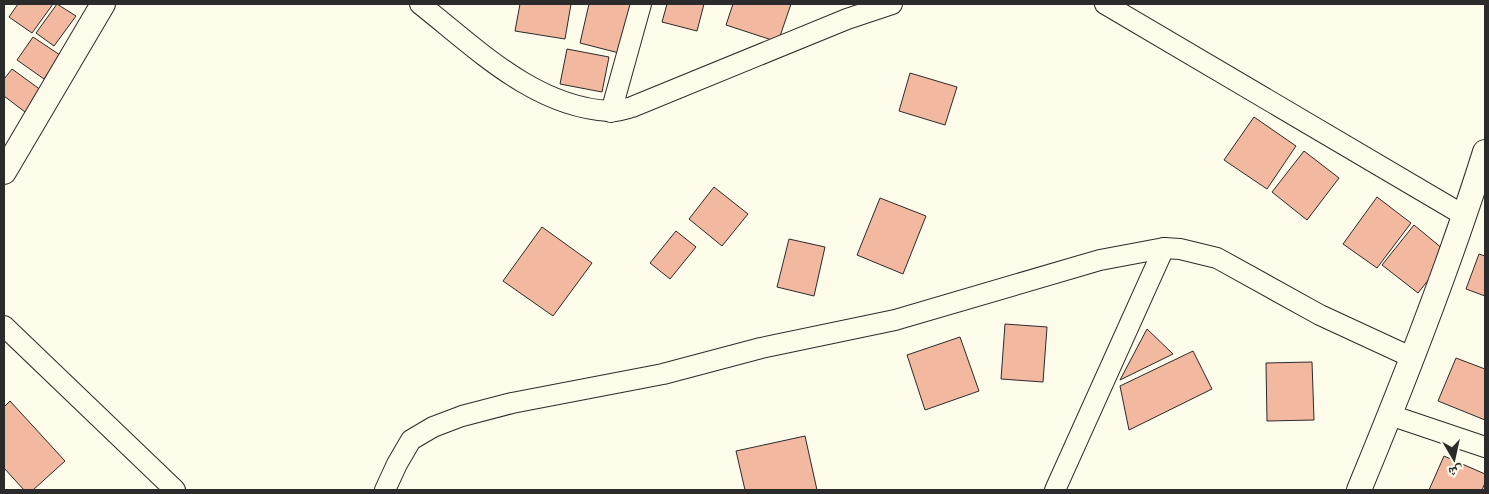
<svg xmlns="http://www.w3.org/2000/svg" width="1489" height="494" font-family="Overpass,'Noto Naskh Arabic',sans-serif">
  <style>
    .building { fill: #f2b8a0; stroke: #2b2b2b }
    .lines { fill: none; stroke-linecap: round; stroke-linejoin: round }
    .minor-casing { stroke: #2b2b2b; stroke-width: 22 }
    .tertiary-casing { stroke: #2b2b2b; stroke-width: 26 }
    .minor { stroke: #fdfbea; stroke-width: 20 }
    .tertiary { stroke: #fdfbea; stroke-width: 24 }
  </style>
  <rect width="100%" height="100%" fill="#fdfbea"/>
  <g class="building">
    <path d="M18,4H53L32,33L9,17Z"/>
    <path d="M57,4L76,16L54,46L36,33Z"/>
    <path d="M520,4H571L565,39L515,31Z"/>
    <path d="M589,4H635L623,54L580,43Z"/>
    <path d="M667,4H704L697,31L662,22Z"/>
    <path d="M733,4H791L778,42L726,25Z"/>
    <path d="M33,37L60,55L44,79L17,60Z"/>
    <path d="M567,49L609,57L602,92L560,84Z"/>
    <path d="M12,69L45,93L29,115L4,96V79Z"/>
    <path d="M910,73L957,87L945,125L899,111Z"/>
    <path d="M1254,117L1296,146L1267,189L1224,160Z"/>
    <path d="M1304,151L1339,178L1307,220L1272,192Z"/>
    <path d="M714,187L748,214L722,246L689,219Z"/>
    <path d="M1377,197L1411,223L1377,268L1343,244Z"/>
    <path d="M880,198L926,216L903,274L857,255Z"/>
    <path d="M1414,225L1449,254L1418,293L1382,265Z"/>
    <path d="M542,227L592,263L553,316L503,281Z"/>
    <path d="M676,231L696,247L670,279L650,263Z"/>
    <path d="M789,239L825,247L814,296L777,287Z"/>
    <path d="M1479,254L1485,256V296L1466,289Z"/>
    <path d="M1005,324L1047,327L1043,382L1001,379Z"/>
    <path d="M1147,329L1173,354L1120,380Z"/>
    <path d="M960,337L979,391L925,410L907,355Z"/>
    <path d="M1193,351L1212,389L1129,430L1120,386Z"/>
    <path d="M1456,358L1485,369V420L1438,401Z"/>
    <path d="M1312,362L1314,420L1267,421L1266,363Z"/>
    <path d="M10,401L65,461L33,490H24L4,468V407Z"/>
    <path d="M805,436L817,490H745L736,451Z"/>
    <path d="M1444,456L1485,474V483L1482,490H1429Z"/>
  </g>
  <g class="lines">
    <g class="minor-casing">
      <g id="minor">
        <path d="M420,4C476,48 534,107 609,111C617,112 625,109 632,107L847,19L892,4"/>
        <path d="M1105,4L1465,216"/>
        <path d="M611,112L641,4"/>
        <path d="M4,326L175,490"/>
        <path d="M1390,415L1485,447"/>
        <path d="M385,490L397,464L411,440L433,427L462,416L512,403L663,374L761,348L895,320L1100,260L1164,248L1180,249L1217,258L1320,315L1413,358"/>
        <path d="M1055,490L1164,248"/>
      </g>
    </g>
    <g class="tertiary-casing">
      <g id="tertiary">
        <path d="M4,172L103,4"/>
        <path d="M1359,490C1405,379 1449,267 1485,152"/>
      </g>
    </g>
    <use href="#minor" class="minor"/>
    <use href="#tertiary" class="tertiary"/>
  </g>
  <rect width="1489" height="494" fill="none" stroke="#2b2b2b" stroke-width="10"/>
  <g transform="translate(1454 459) rotate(171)" stroke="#fdfbea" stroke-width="4" paint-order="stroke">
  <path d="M0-4L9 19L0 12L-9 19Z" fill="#2b2b2b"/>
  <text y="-8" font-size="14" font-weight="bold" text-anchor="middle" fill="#2b2b2b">ش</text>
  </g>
</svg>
